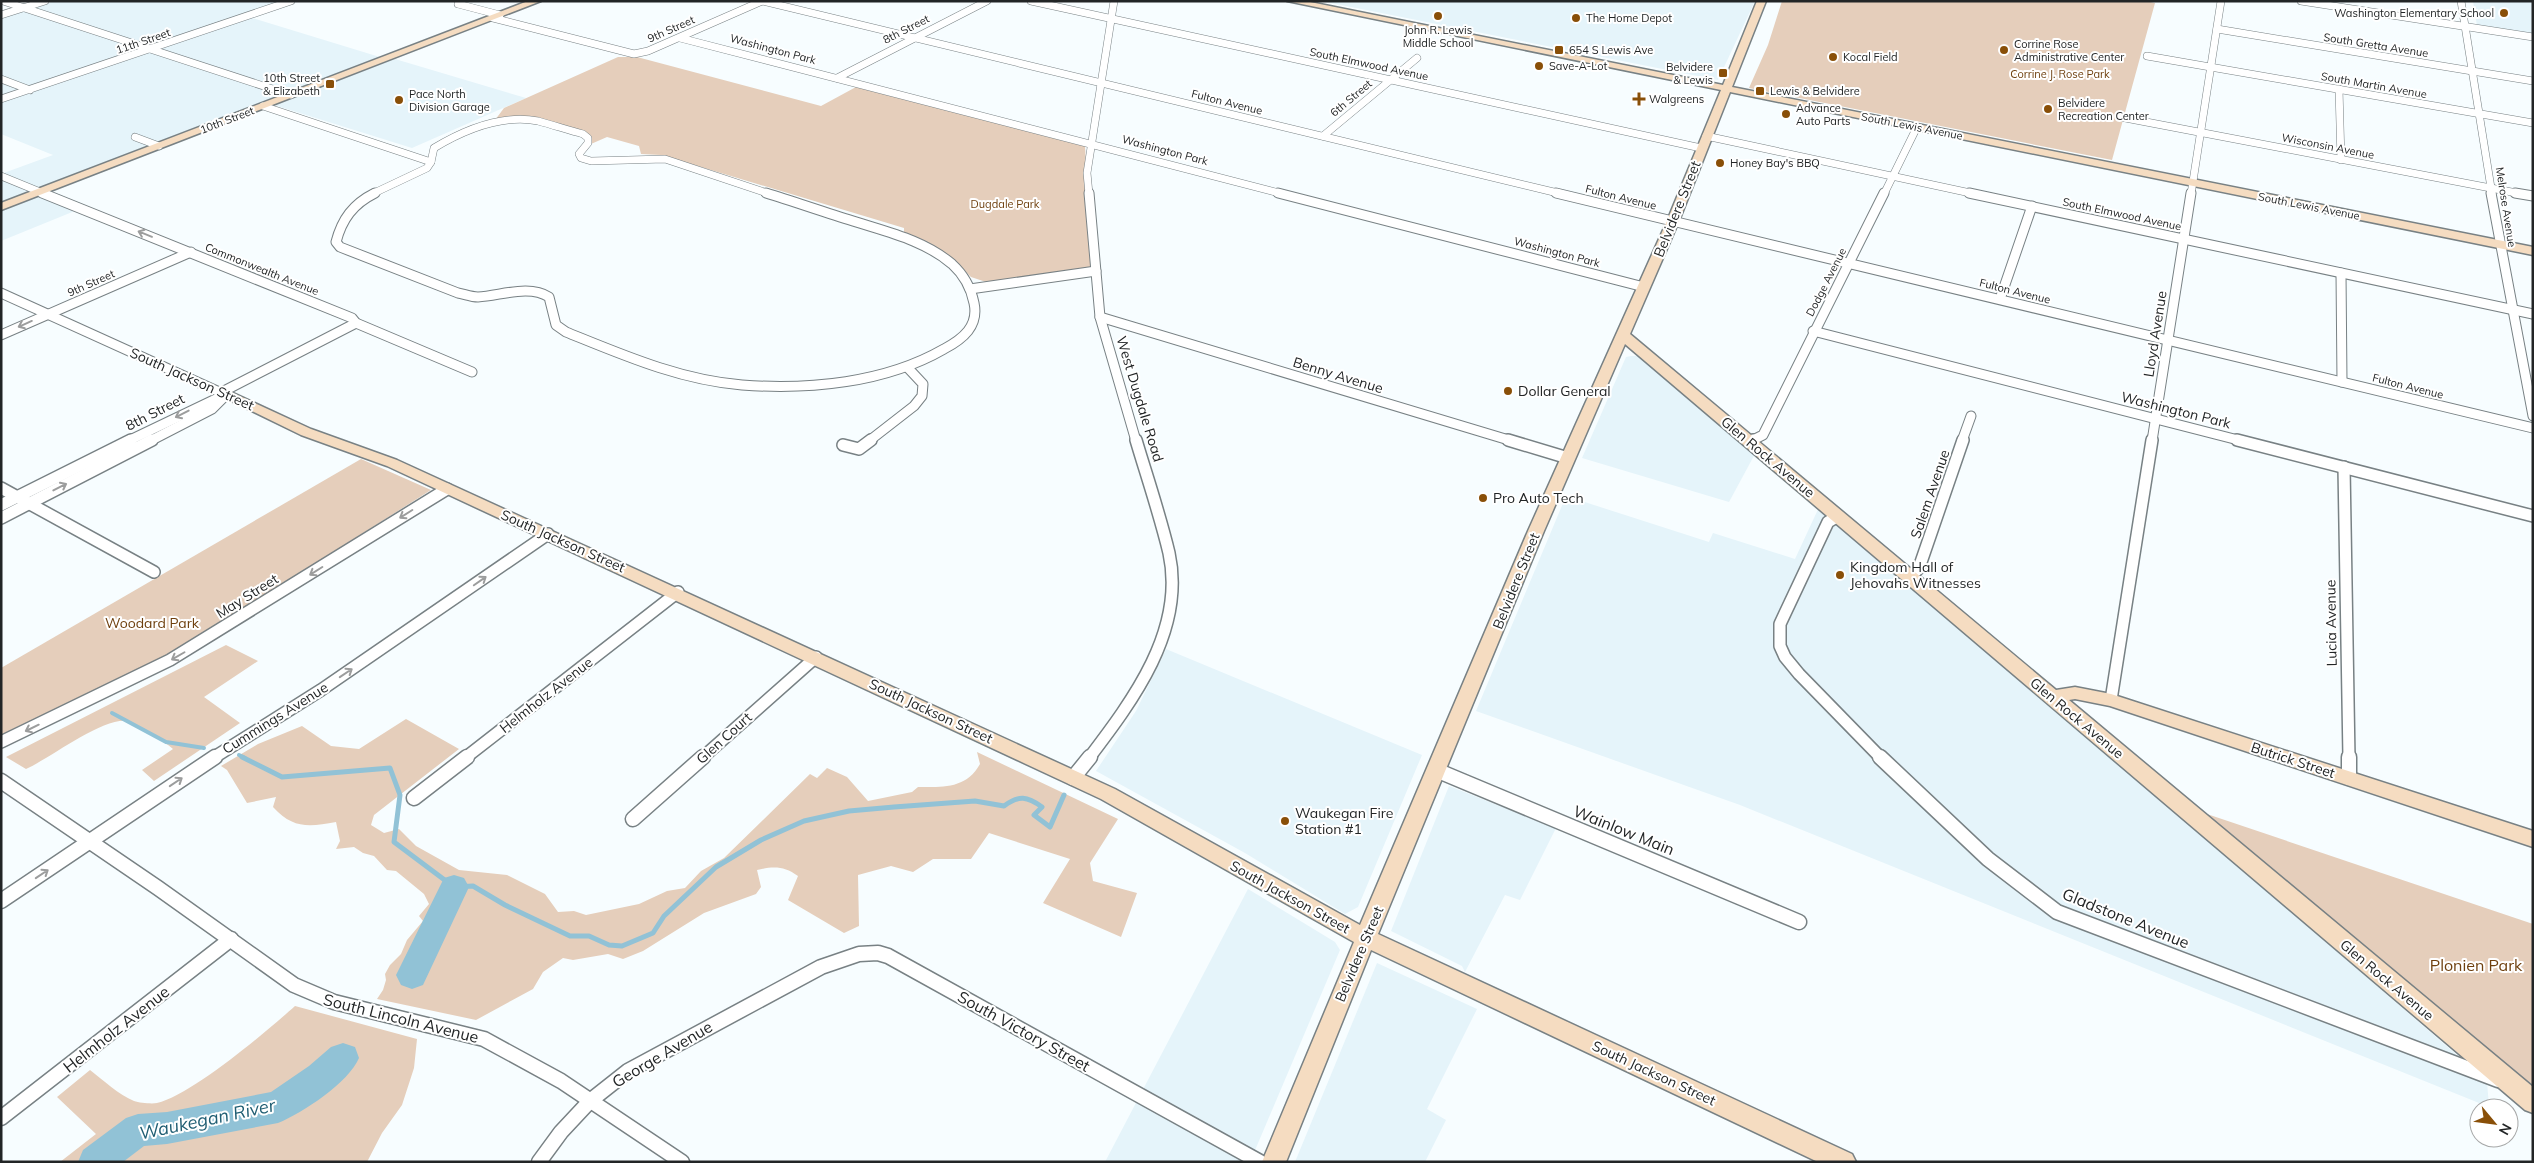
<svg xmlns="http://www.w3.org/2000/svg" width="2534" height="1163" font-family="Mulish,sans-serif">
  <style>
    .built { fill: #e5f4fa }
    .green { fill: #e5cebb }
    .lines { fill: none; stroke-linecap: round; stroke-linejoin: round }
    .stream-far1 { stroke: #91c2d6; stroke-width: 4 }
    .stream { stroke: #91c2d6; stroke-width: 5 }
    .river { fill: #91c2d6; fill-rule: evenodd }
    .street-far3-casing { stroke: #788184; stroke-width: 8 }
    .street-far2-casing { stroke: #788184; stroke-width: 11 }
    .street-far1-casing { stroke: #788184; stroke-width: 14 }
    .street-casing { stroke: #788184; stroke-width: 17 }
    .secondary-casing { stroke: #788184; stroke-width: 3 }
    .street-far3 { stroke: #fff; stroke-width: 7 }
    .street-far2 { stroke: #fff; stroke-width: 9 }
    .street-far1 { stroke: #fff; stroke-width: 11 }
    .street { stroke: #fff; stroke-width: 14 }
    .secondary { fill: #f5dcc1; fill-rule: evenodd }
    .oneway { stroke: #9c9d9d }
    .poi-dot { fill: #894f08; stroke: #fff; stroke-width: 2 }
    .labels { text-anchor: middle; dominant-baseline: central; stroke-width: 4; stroke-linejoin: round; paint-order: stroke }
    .far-poi-label { font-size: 11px; fill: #222526; stroke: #fff; text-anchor: start }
    .far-street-label { font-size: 11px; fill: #222526; stroke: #fff }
    .far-park-label { font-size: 11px; fill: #6e3f0d; stroke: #fff }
    .street-label { font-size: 14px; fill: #222526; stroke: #fff }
    .poi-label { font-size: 14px; fill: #222526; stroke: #fff; text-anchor: start }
    .park-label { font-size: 14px; fill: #6e3f0d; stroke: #fff }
    .near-street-label { font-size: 16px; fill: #222526; stroke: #fff }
    .near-park-label { font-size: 16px; fill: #6e3f0d; stroke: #fff }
    .near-water-label { font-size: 18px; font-style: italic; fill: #205e73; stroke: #fff }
  </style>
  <rect width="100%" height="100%" fill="#f7fdff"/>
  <g class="built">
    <path d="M54,1H300L252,18L383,58L1,203V174L53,155L1,134V17Z"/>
    <path d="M1321,1H1755L1718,80Z"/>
    <path d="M2473,1H2533V34L2477,26Z"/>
    <path d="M395,59L526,98L412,148L274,105Z"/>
    <path d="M51,191L87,206L1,241V210Z"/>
    <path d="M1631,356H1639L1756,452L1729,502L1582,458L1626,357Z"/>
    <path d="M1566,496L1709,542L1713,533L1795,559L1820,505L2487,1081L2489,1107L1740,805L1476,711Z"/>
    <path d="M1166,649L1422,755L1358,907L1345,914L1245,853L1096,771L1136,711Z"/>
    <path d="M1449,786L1556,828L1520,900L1505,895L1465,972L1462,966L1391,931Z"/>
    <path d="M1248,889L1335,942L1340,950L1250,1162H1105Z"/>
    <path d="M1377,963L1477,1009L1427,1109L1446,1120L1425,1162H1295Z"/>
  </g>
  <g class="green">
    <path d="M1782,1H2146L2155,3L2112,160L1749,88L1768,45Z"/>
    <path d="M618,57H637L821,106L856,87L1085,146L1092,269L989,283L971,277L957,263L933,245L904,234V228L661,155L641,154L639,146L607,137L591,144L564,125L495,120L504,108Z"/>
    <path d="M361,459L431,490L169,656L1,735V668Z"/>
    <path d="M226,645L258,661L204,697L240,723L154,781L142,770L173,749C165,742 137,723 127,721C101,718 51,758 26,769L6,757Z"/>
    <path d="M406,719L459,749L374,815L371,825L384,833L399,829L416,846L459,870L507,875L545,894L558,912L574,911L586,915L639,904L667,891L685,888L701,871L724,858L810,774L817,778L827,768L847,777L868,801L912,792L918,787C943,787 966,789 980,764L977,752L1118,819L1090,863L1093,881L1137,893L1121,937L1043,903L1070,859L989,833L971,859H933L913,872L891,866L858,875L859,926L844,933L788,900L798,876C784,866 774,866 757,870L761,887L756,894L704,913L643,951L623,959L608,954L573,960L563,958L543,972L533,989L476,1020L377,999L383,990L386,980L385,974L390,965L401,954L407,940L423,921L419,916L429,904L424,894L396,871L387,870L374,856L363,853L354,847L336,849L340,841L336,822C309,827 293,829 273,807L276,797L247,803L227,770L221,766L258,744L302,726L331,746L359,749Z"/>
    <path d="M2204,813L2533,924V1087Z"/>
    <path d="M295,1006L417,1039L414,1068L402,1105L382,1133L367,1162H60L96,1134L57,1097L90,1070C103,1080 119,1095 134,1101C140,1103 152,1104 157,1103C192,1095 267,1031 295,1006Z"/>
  </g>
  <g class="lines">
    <g class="stream-far1">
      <path d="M112,713L166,742L204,748"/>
      <path d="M239,755L245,758"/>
    </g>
    <path class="stream" d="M242,757L282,777L390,768L400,795L394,842L454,887L473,886L505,905L570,936H589L609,945L622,946L653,933L664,916L716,867L761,840L804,821L849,811L894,807L975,801L1004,806C1019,795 1027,796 1042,807L1034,815L1050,827L1064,795"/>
    <g class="river">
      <path d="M454,875L464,878L469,887L423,985L412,989L401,985L396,975L401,965L444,878Z"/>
      <path d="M343,1043L355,1047L359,1058C349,1082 303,1113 278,1123L167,1144L144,1146L123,1162H78L83,1150L126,1118L138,1114L167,1112L271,1092L309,1066L331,1047Z"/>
    </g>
    <g class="street-far3-casing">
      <g id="street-far3">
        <path d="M3,1L291,95"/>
        <path d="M762,1L1562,194"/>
        <path d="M1031,1L1701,148"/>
        <path d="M2301,1L2533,37"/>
        <path d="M2461,1L2492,194"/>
        <path d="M458,4L500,15"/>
        <path d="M1,15L45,1"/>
        <path d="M493,18L634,54L648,51L762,1"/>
        <path d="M2217,29L2533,81"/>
        <path d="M680,38L1283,194"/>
        <path d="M2147,56L2533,123"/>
        <path d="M837,78L987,1"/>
        <path d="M1,79L30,90"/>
        <path d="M2339,89L2341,160"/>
        <path d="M1,99L291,1"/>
        <path d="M263,106L431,162"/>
        <path d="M2120,117L2522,194"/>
        <path d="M1323,136L1417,58"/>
        <path d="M1706,136L1975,194"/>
        <path d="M135,137L159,146"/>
        <path d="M1,176L45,194"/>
        <path d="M372,194L427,168L431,162L434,148C464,130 502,114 538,121C553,125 568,130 583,134L588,138V143L579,154L581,158L591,161L665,159L770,194"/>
        <path d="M1089,194L1087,173L1114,1"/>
        <path d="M1884,194L1917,127"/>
        <path d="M2191,194L2221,1"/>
      </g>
    </g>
    <g class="street-far2-casing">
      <g id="street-far2">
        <path d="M42,193L352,318L356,323L472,372"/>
        <path d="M375,193C353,204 342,219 336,242L340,247L458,293C464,294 471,297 478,297C500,296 529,284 549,297L556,325L566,332C623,355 680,380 742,385C809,390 885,383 944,349C963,339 979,326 974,303C971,288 963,274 952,264C924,240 887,232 853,221C824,212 795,202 766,193"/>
        <path d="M1089,193L1100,317L1136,441"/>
        <path d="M1278,193L1644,287"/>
        <path d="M1556,193L2533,428"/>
        <path d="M1969,193L2533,314"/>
        <path d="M2491,193L2533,416"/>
        <path d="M2515,193L2533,196"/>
        <path d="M2341,273L2342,382"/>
        <path d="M970,289L1096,271"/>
        <path d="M1,293L226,395"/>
        <path d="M2000,299L2032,206"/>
        <path d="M1100,317L1512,441"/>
        <path d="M1813,331L2242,441"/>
        <path d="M1,335L191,252"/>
        <path d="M222,392L356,323"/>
        <path d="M128,441L222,396"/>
        <path d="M150,441L212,409L226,395"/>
        <path d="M869,441L914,406L922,396L923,384L908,368"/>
        <path d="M1751,441L1763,435L1884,193"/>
        <path d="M1962,441L1971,416"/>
        <path d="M2152,441L2191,193"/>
      </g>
    </g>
    <g class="street-far1-casing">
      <g id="street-far1">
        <path d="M1508,440L1568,458"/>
        <path d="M2237,440L2533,516"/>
        <path d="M1751,441L1753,440"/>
        <path d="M843,445L859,449L871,440"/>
        <path d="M2344,467L2349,758"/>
        <path d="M1,488L154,572"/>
        <path d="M1,505L131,440"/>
        <path d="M1838,516L1828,522L1780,624V646L1785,657L1799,674L1881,758"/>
        <path d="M1,518L152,440"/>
        <path d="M1910,577L1919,568L1963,440"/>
        <path d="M2111,700L2152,440"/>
        <path d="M1,742L170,660L447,489"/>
        <path d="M213,758L321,690L548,534"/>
        <path d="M465,758L678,592"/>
        <path d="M702,758L816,657"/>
        <path d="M1089,758C1133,700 1186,630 1169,553C1160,515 1147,477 1136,440"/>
      </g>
    </g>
    <g class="street-casing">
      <g id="street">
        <path d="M1880,757L1988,859L2057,912L2498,1080"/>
        <path d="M2349,757V778"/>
        <path d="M1436,770L1799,922"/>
        <path d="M1073,778L1090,757"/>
        <path d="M1,781L158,888L294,985L334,1002L484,1039L561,1081L682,1162"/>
        <path d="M414,798L467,757"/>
        <path d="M633,819L703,757"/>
        <path d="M1,901L215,757"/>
        <path d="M1,1118L231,939"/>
        <path d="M539,1162L561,1132L590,1101L628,1071L821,967L859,954L878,953L888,956L1260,1162"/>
      </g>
    </g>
    <g class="secondary-casing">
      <g id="secondary">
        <path d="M528,1H541L1,210V203Z"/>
        <path d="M1287,1H1305L1723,85L1757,1H1766L1732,87L2533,247V255L1730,92L1679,221L1630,334L2056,690L2075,687L2111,694L2533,831V847L2110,706L2075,699L2069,700L2533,1087V1113L2525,1110L1625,344L1544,531L1378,934L1852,1154L1856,1162H1818L1371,950L1286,1162H1262L1354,942L1101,799L387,466L301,435L219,395L226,391L231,392L311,429L397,460L1115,789L1360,925L1528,531L1667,221L1721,90Z"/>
      </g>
    </g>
    <use href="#street-far3" class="street-far3"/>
    <use href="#street-far2" class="street-far2"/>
    <use href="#street-far1" class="street-far1"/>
    <use href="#street" class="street"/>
    <use href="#secondary" class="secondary"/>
  </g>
  <defs><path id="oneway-shaft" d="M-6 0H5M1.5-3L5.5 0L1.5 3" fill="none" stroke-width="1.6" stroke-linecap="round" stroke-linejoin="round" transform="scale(1.25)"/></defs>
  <g class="oneway">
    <use href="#oneway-shaft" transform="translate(145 234) rotate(-158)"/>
    <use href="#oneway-shaft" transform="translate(25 324) rotate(156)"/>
    <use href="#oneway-shaft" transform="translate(182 414) rotate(153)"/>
    <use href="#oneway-shaft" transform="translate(60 487) rotate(-27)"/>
    <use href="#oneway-shaft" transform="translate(406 514) rotate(148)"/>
    <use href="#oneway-shaft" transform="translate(316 571) rotate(148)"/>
    <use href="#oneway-shaft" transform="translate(480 581) rotate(-35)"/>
    <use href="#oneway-shaft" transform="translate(178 656) rotate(150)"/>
    <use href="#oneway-shaft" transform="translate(346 673) rotate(-34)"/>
    <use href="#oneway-shaft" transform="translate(32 728) rotate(154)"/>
    <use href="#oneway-shaft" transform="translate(176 782) rotate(-34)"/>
    <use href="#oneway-shaft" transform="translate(42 874) rotate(-34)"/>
  </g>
  <g class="poi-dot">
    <circle cx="2504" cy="13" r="5"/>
    <circle cx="1438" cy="16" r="5"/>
    <circle cx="1576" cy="18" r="5"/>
    <rect x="1554" y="45" width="10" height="10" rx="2.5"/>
    <circle cx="2004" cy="50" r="5"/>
    <circle cx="1833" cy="57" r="5"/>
    <circle cx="1539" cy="66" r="5"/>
    <rect x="1718" y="68" width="10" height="10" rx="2.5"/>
    <rect x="325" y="79" width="10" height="10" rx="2.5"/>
    <rect x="1755" y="86" width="10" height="10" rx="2.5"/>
    <path d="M1636.5 91.5h5v5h5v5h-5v5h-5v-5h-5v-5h5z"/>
    <circle cx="399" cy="100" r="5"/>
    <circle cx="2048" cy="109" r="5"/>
    <circle cx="1786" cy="114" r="5"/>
    <circle cx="1720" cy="163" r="5"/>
    <circle cx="1508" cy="391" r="5"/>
    <circle cx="1483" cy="498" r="5"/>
    <circle cx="1840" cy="575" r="5"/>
    <circle cx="1285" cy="821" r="5"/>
  </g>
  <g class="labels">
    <g class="far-poi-label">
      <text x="2494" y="13" text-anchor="end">Washington Elementary School</text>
      <text x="1586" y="18">The Home Depot</text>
      <text x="1438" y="30" text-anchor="middle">John R. Lewis<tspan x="1438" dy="13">Middle School</tspan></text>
      <text x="2014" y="44">Corrine Rose<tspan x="2014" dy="13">Administrative Center</tspan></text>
      <text x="1569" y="50">654 S Lewis Ave</text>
      <text x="1843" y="57">Kocal Field</text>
      <text x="1549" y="66">Save-A-Lot</text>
      <text x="1713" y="67" text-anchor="end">Belvidere<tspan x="1713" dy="13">&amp; Lewis</tspan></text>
      <text x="320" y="78" text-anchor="end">10th Street<tspan x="320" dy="13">&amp; Elizabeth</tspan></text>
      <text x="1770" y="91">Lewis &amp; Belvidere</text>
      <text x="409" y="94">Pace North<tspan x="409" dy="13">Division Garage</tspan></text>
      <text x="1649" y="99">Walgreens</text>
      <text x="2058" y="103">Belvidere<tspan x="2058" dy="13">Recreation Center</tspan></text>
      <text x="1796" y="108">Advance<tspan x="1796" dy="13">Auto Parts</tspan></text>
      <text x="1730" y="163">Honey Bay's BBQ</text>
    </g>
    <g class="far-street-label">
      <text transform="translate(671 29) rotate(-24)">9th Street</text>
      <text transform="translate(906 29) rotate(-27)">8th Street</text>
      <text transform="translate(143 41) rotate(-19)">11th Street</text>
      <text transform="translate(2376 45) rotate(9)">South Gretta Avenue</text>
      <text transform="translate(773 49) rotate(15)">Washington Park</text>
      <text transform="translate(1369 64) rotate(12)">South Elmwood Avenue</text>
      <text transform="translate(2374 85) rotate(10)">South Martin Avenue</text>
      <text transform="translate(1351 98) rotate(-40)">6th Street</text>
      <text transform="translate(1227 102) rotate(14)">Fulton Avenue</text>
      <text transform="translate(227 120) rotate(-21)">10th Street</text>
      <text transform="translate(1912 126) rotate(11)">South Lewis Avenue</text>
      <text transform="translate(2328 146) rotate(11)">Wisconsin Avenue</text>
      <text transform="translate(1165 150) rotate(15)">Washington Park</text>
      <text transform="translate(1621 197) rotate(14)">Fulton Avenue</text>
      <text transform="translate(2309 206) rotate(11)">South Lewis Avenue</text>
      <text transform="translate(2506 207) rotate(81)">Melrose Avenue</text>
      <text transform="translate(2122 214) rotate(12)">South Elmwood Avenue</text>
      <text transform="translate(1557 252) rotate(15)">Washington Park</text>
      <text transform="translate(262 269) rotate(22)">Commonwealth Avenue</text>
      <text transform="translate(1826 282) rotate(-63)">Dodge Avenue</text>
      <text transform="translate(91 283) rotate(-24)">9th Street</text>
      <text transform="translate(2015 291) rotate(14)">Fulton Avenue</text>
      <text transform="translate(2408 386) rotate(14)">Fulton Avenue</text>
    </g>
    <g class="far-park-label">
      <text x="2060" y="74">Corrine J. Rose Park</text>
      <text x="1005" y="204">Dugdale Park</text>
    </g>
    <g class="street-label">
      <text transform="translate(1677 209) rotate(-68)">Belvidere Street</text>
      <text transform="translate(2155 334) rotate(-81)">Lloyd Avenue</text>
      <text transform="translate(1338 375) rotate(17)">Benny Avenue</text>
      <text transform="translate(192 379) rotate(24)">South Jackson Street</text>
      <text transform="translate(1140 399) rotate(73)">West Dugdale Road</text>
      <text transform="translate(2176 410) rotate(14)">Washington Park</text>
      <text transform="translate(155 412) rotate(-27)">8th Street</text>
      <text transform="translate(1768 457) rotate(40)">Glen Rock Avenue</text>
      <text transform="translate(1930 494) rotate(-71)">Salem Avenue</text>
      <text transform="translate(563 541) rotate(24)">South Jackson Street</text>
      <text transform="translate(1516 581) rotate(-68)">Belvidere Street</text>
      <text transform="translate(247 596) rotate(-32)">May Street</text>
      <text transform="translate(2331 623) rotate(-91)">Lucia Avenue</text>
      <text transform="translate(546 695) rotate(-38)">Helmholz Avenue</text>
      <text transform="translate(931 711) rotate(25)">South Jackson Street</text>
      <text transform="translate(275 718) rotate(-32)">Cummings Avenue</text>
      <text transform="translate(2077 718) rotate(40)">Glen Rock Avenue</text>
      <text transform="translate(724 738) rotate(-42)">Glen Court</text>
      <text transform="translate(2293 760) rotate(18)">Butrick Street</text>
      <text transform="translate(1290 897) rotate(29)">South Jackson Street</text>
      <text transform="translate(1359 954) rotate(-67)">Belvidere Street</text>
      <text transform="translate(2387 980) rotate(40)">Glen Rock Avenue</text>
      <text transform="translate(1654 1073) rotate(25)">South Jackson Street</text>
    </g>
    <g class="poi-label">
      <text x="1518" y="391">Dollar General</text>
      <text x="1493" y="498">Pro Auto Tech</text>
      <text x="1850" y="567">Kingdom Hall of<tspan x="1850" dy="16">Jehovahs Witnesses</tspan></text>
      <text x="1295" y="813">Waukegan Fire<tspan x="1295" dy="16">Station #1</tspan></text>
    </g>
    <g class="park-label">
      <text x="152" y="623">Woodard Park</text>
    </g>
    <g class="near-street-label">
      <text transform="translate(1624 830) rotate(22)">Wainlow Main</text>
      <text transform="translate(2126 918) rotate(22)">Gladstone Avenue</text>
      <text transform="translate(401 1018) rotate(14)">South Lincoln Avenue</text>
      <text transform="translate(116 1029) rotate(-38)">Helmholz Avenue</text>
      <text transform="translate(1024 1031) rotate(29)">South Victory Street</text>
      <text transform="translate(662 1054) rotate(-31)">George Avenue</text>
    </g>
    <g class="near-park-label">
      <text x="2476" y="965">Plonien Park</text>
    </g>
    <g class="near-water-label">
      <text transform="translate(207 1119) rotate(-12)">Waukegan River</text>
    </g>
  </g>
  <rect width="2534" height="1163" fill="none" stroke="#222526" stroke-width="5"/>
  <g transform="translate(2494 1123) rotate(119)"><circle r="24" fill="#ffffff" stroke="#a7a8a8"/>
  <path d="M0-4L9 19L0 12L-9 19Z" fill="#894f08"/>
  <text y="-8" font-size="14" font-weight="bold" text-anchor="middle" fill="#222526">N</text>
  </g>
</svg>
